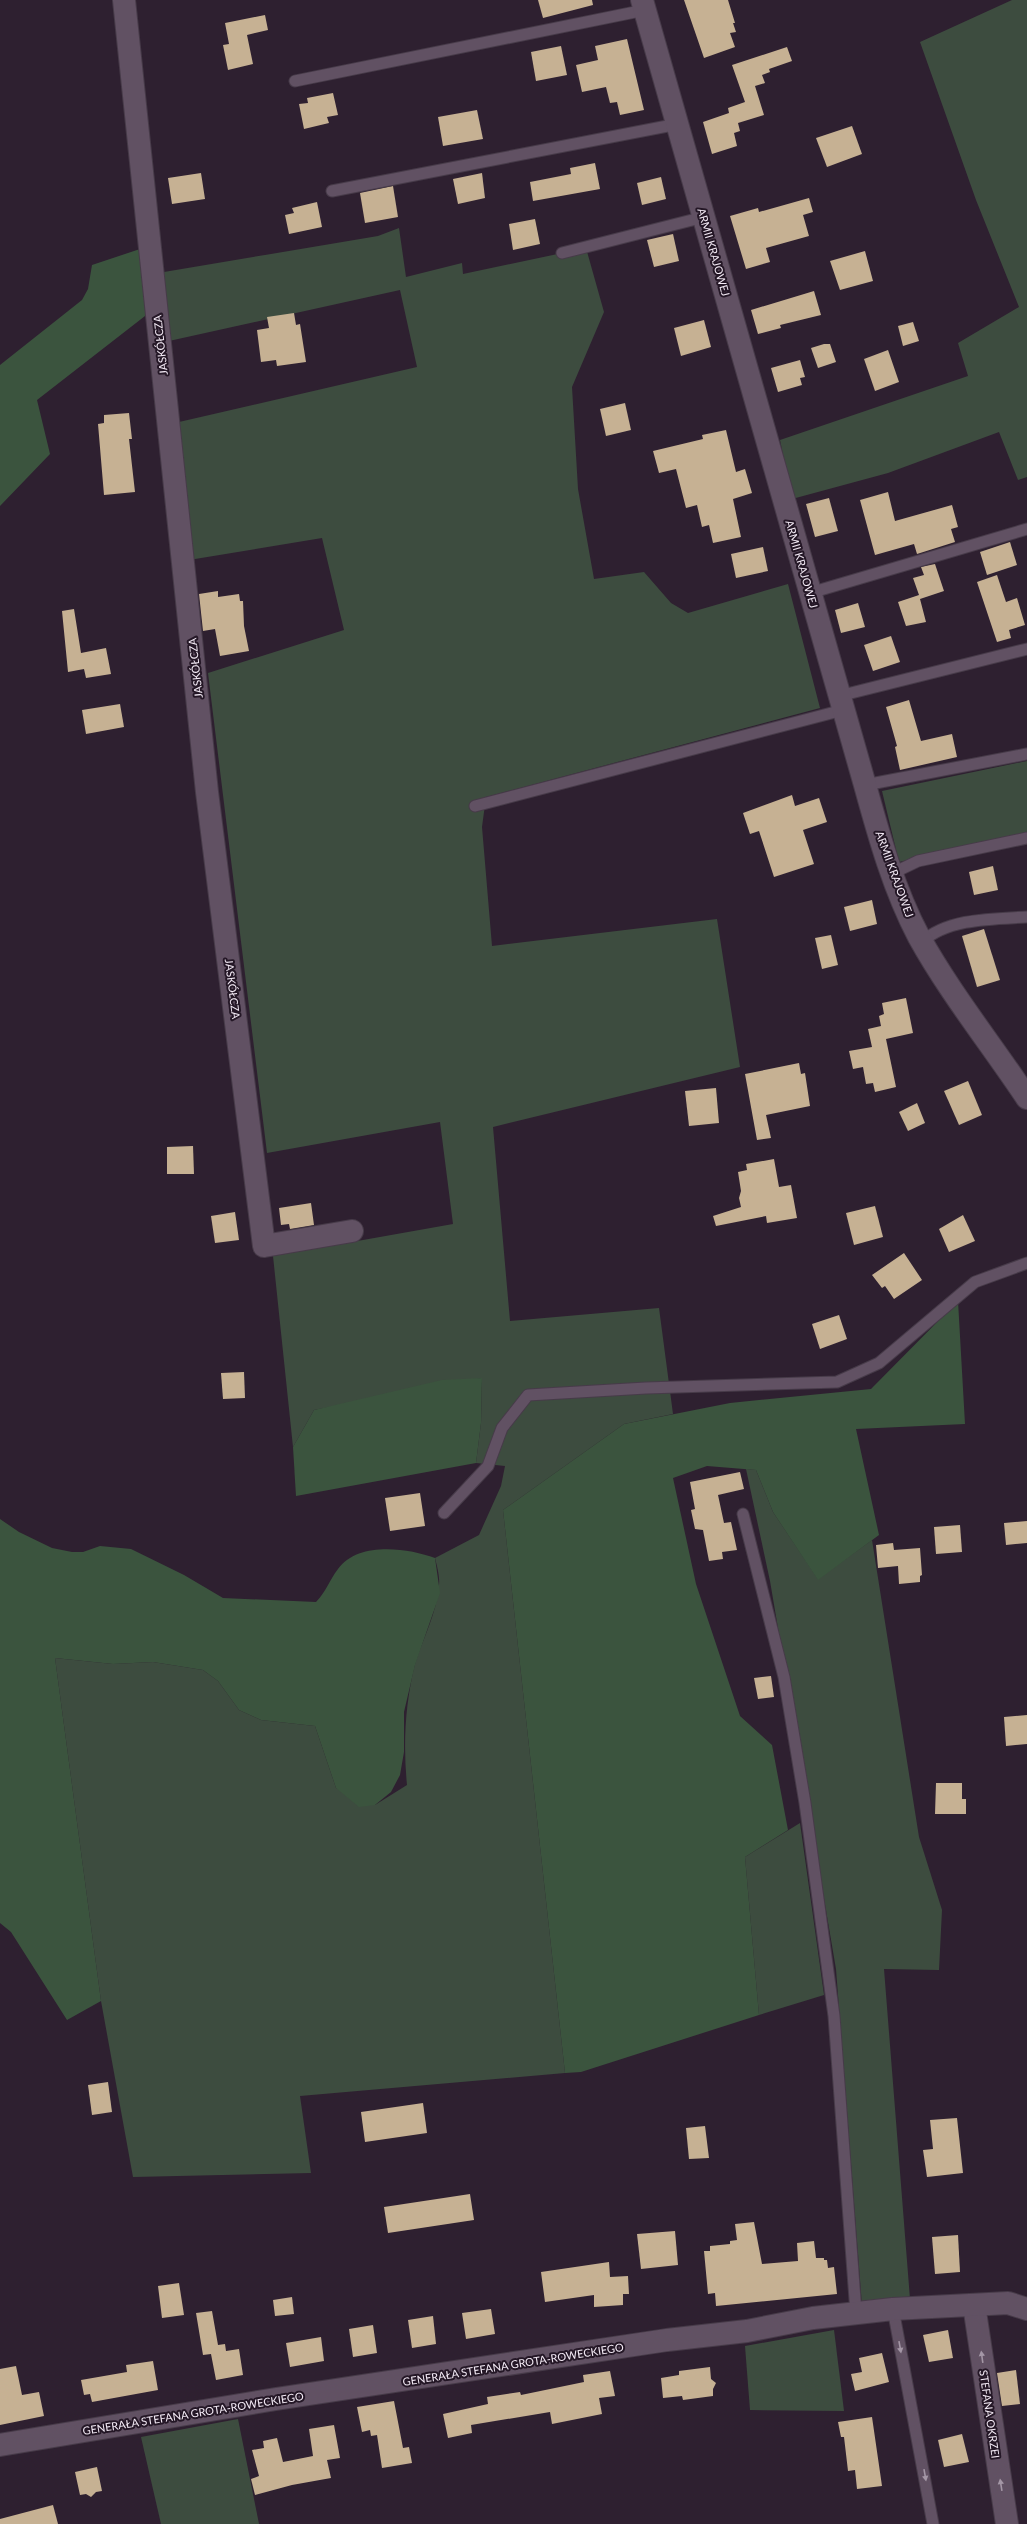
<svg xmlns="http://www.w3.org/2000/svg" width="1027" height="2524" font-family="Lato,sans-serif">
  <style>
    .green { fill: #3d4c3f }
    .forest { fill: #3b543e }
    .building { fill: #c6b193 }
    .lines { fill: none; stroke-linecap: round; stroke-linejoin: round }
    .service-casing { stroke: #473b49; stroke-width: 13 }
    .minor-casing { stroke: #473b49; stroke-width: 24 }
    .tertiary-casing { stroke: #473b49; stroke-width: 24 }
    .service { stroke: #615163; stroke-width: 11 }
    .minor { stroke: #615163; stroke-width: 22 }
    .tertiary { stroke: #615163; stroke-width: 22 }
    .oneway { fill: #a497a6 }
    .labels { text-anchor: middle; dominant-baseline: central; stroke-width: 4; stroke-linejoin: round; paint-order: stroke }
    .street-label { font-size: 11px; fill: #f5ecf7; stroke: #241726 }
  </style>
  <rect width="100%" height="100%" fill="#2e2030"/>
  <g class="green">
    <path d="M1012,0H1027V477L1018,480L999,432L888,473L792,499L780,440L968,376L958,343L1019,307L976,200L920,42Z"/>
    <path d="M399,228L406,277L462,263L463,274L586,248L604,312L572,387L578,489L594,579L644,572L671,603L688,613L788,584L820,708L486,797L482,827L492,946L717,919L740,1067L493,1127L510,1321L659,1308L673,1414L624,1424L503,1510L565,2073L300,2096L311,2173L133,2177L101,2001L55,1658L113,1664L153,1662L203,1670L218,1681L239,1710L261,1720L315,1726L336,1788L375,1805L407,1785C403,1745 405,1704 415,1664C423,1638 437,1613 439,1585C440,1577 437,1566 435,1558L479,1535L501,1486L505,1466L476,1463L481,1423L482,1378L314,1410L293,1447L273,1256L453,1224L440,1122L267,1153L208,673L344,630L322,538L189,560L179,422L417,367L400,290L169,341L158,273L378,236Z"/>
    <path d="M1027,761V834L899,862L882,791Z"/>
    <path d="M746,1469L756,1470L773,1512L818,1579L872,1540L919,1837L942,1910L939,1970L884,1969L910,2299L862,2306L836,1969L770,1581Z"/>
    <path d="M800,1823L824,1995L759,2015L745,1857Z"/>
    <path d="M834,2330L844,2411L750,2410L745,2346Z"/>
    <path d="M238,2419L259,2524H161L141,2437Z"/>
  </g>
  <g class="forest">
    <path d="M146,247L154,309L37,400L50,454L0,506V365L82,300L88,289L92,265Z"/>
    <path d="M958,1301L965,1424L856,1429L879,1535L818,1580L773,1512L756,1470L707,1466L673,1478L696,1584L740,1716L772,1745L788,1830L745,1857L759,2015L581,2072L565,2073L503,1510L624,1424L730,1403L871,1389Z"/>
    <path d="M482,1378L481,1423L476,1463L296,1496L293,1447L314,1410L442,1380Z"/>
    <path d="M0,1519L19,1532L52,1548L72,1552H83L100,1546L131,1549L184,1575L223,1598L316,1602C327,1590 329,1581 338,1569C358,1541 408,1548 435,1558L440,1593L415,1665L404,1712V1752L400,1775L391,1792L375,1805L359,1807L336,1788L315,1726L261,1720L239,1710L218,1681L203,1670L153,1662L113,1664L55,1658L101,2001L67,2020L11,1932L0,1923Z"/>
  </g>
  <g class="building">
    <path d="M538,0H592L593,5L543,18Z"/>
    <path d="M684,0H728L735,23H733L736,32L730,33L735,47L704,58Z"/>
    <path d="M265,15L268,30L247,35L253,64L228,70L223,45L229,44L225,23Z"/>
    <path d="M627,39L644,110L620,115L617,102L610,103L606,87L582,92L576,65L598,60L595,46Z"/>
    <path d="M561,46L567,75L536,81L531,52Z"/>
    <path d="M787,47L792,61L769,69L770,72L762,75L765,83L755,86L764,115L738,123L740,131L734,133L737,146L712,154L703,122L729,113L728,108L745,102L732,65Z"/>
    <path d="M333,93L338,115L327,117L329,123L304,129L299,104L308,103L307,98Z"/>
    <path d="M477,110L483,139L443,146L438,117Z"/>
    <path d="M852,126L862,154L827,167L816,138Z"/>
    <path d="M595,163L600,189L533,201L530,182L571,174L570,168Z"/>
    <path d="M201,173L205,199L172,204L168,178Z"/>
    <path d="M482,173L485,198L458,204L453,179Z"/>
    <path d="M661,177L666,199L642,205L637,183Z"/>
    <path d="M393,186L398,217L365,223L360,193Z"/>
    <path d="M809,198L813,212L803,215L809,236L766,248L770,262L746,269L730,216L758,208L759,212Z"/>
    <path d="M317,202L322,227L289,234L285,215L294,213L292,208Z"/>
    <path d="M535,219L540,244L513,250L509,224Z"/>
    <path d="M673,234L679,261L654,267L647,240Z"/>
    <path d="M865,251L873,281L840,290L830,261Z"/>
    <path d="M814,291L821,315L780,325L781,328L758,334L751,310Z"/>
    <path d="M294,313L296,325L300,324L306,362L277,366L276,360L261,362L257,330L269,328L267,317Z"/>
    <path d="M704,320L711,347L681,356L674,328Z"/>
    <path d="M913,322L919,341L903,346L898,326Z"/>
    <path d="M824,344H830L836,362L818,368L811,348Z"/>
    <path d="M888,350L899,382L875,391L864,359Z"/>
    <path d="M800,360L805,377L800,378L802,385L778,392L771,368Z"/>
    <path d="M625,403L631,430L606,436L600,409Z"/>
    <path d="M129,413L132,439H129L135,492L104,495L98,424L104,423V415Z"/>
    <path d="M726,430L736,472L745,469L752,493L733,499L741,537L713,543L709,525L702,527L697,505L686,508L676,469L659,473L653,451L703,439L702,435Z"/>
    <path d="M888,492L895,521L952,505L958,527L951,529L955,542L917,554L914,544L875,555L860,500Z"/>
    <path d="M829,498L838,531L815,537L806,504Z"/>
    <path d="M1010,542L1017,565L987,575L980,552Z"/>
    <path d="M763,547L768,571L736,578L731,554Z"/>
    <path d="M935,564L944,591L920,599L926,622L906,626L898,602L919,595L913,578L924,575L921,567Z"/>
    <path d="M997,575L1006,602L1017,598L1025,625L1009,630L1011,638L997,642L977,582Z"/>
    <path d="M218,591V597L239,594L240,601H243L244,626L249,651L220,656L215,629L203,631L199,594Z"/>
    <path d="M858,603L865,627L841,633L835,610Z"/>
    <path d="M74,609L81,653L106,648L111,674L86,678L84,669L68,672L62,611Z"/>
    <path d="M891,636L900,662L873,671L864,645Z"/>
    <path d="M909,700L921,741L952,734L957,757L900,770L895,747L897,746L886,707Z"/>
    <path d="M120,704L124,727L86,734L82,710Z"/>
    <path d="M792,795L795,806L819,798L827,822L803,830L814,864L774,877L759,831L750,834L743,813Z"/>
    <path d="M993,866L998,890L974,895L969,872Z"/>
    <path d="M872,900L877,924L850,931L844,907Z"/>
    <path d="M984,929L1000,980L977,987L962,936Z"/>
    <path d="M831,935L838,965L822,969L815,938Z"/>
    <path d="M906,998L913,1033L886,1039L896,1087L875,1092L873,1083L866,1084L863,1067L853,1069L849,1051L872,1047L868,1029L881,1026L879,1016L884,1014L882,1003Z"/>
    <path d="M799,1063L801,1074L805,1073L810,1106L766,1115L771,1138L757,1140L745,1074Z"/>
    <path d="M968,1081L982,1115L959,1125L944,1091Z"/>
    <path d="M716,1088L719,1123L689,1126L685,1091Z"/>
    <path d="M917,1103L925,1123L908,1131L899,1112Z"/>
    <path d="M193,1146L194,1174H167V1147Z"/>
    <path d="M774,1159L779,1187L791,1185L797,1218L767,1223L766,1216L716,1226L713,1216L741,1207L739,1198L741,1191L738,1172L747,1170L746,1164Z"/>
    <path d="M311,1203L314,1225L290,1229L289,1224L281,1225L279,1208Z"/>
    <path d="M875,1206L883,1237L854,1245L846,1213Z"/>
    <path d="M235,1212L239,1240L215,1243L211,1216Z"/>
    <path d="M963,1215L975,1241L949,1252L939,1229Z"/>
    <path d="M904,1253L922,1280L894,1299L885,1286L882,1288L872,1275Z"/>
    <path d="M839,1315L847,1339L820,1349L812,1324Z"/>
    <path d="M244,1372L245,1398L223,1399L221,1373Z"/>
    <path d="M740,1472L744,1489L718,1495L724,1523L731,1522L737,1550L722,1552L723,1559L709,1561L703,1530L695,1529L691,1510L695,1509L690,1482Z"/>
    <path d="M420,1493L425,1526L390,1531L385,1498Z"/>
    <path d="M1027,1521V1543L1006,1545L1004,1523Z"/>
    <path d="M960,1525L962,1552L936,1554L934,1527Z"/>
    <path d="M893,1543L894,1550L920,1548L922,1575L920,1576V1582L899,1584L898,1566L878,1568L876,1545Z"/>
    <path d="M771,1676L774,1697L758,1699L754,1678Z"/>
    <path d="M1027,1715V1744L1006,1746L1004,1717Z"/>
    <path d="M936,1783H962V1799H966V1814H935Z"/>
    <path d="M108,2082L112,2112L92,2115L88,2085Z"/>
    <path d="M423,2103L427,2133L365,2142L361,2112Z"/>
    <path d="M957,2118L963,2173L927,2177L923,2150L933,2149L930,2120Z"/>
    <path d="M705,2126L709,2158L689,2159L686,2128Z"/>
    <path d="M470,2194L474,2220L388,2233L384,2207Z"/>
    <path d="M754,2222L762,2264L798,2261L797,2243L814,2241L816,2258H824V2260H827L828,2268L834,2267L837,2294L716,2306L715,2293L708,2294L704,2251H710V2246L730,2244V2241L737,2240L735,2224Z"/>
    <path d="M675,2231L678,2265L641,2269L637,2234Z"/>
    <path d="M958,2235L960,2272L935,2274L932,2237Z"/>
    <path d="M609,2262L610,2277L628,2276L629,2294H623V2305L594,2307V2295L545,2302L541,2272Z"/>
    <path d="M179,2283L184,2315L162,2318L158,2286Z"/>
    <path d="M292,2297L294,2314L275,2316L273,2300Z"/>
    <path d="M491,2309L495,2334L466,2339L462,2313Z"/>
    <path d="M212,2311L218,2345L225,2344L226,2351L239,2349L243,2375L216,2380L211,2354L203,2355L196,2313Z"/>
    <path d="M433,2316L436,2344L412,2348L408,2320Z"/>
    <path d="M373,2325L377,2353L353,2357L349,2329Z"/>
    <path d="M948,2330L953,2358L929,2362L923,2335Z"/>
    <path d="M321,2337L324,2361L290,2367L286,2343Z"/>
    <path d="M882,2353L889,2382L855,2391L851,2374L862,2372L859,2358Z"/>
    <path d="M153,2361L158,2390L92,2402L90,2394L84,2395L81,2380L127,2372L126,2365Z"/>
    <path d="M16,2366L22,2395L39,2392L44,2416L0,2425V2369Z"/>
    <path d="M710,2367L711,2379L716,2383L713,2389V2396L683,2400L682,2396L663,2398L661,2378L679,2375V2371Z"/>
    <path d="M1016,2370L1020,2404L1002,2406L997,2373Z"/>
    <path d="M610,2371L615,2396L599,2398L602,2414L552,2424L550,2412L471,2425L472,2433L448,2438L443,2414L488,2404L487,2397L520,2392L521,2395L584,2382L583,2375Z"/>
    <path d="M394,2401L403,2448L409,2447L412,2463L382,2468L377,2435L371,2436L370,2430L362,2432L357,2407Z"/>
    <path d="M872,2417L882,2486L857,2489L855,2470L848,2471L844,2437H841L838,2422Z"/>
    <path d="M334,2425L340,2458L327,2460L331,2478L292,2485L255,2495L251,2479L259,2476L252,2450L264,2448L263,2441L277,2438L283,2462L313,2456L309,2429Z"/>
    <path d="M962,2434L969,2462L944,2467L938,2440Z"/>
    <path d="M97,2467L102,2491L96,2492L91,2497L86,2494L80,2495L75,2472Z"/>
    <path d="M53,2505L58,2524H0V2519Z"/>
  </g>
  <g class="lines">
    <g class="service-casing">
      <g id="service">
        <path d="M295,81L645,10"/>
        <path d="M332,191L678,124"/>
        <path d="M562,253L704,217"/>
        <path d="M810,593L1027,529"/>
        <path d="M839,696L1027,649"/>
        <path d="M865,785L1027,754"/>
        <path d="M475,806L843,710"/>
        <path d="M893,873L918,861L1027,838"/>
        <path d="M922,942C948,918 994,919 1027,917"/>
        <path d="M444,1513L488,1466L502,1428L528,1395L646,1388L837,1382L879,1363L975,1282L1027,1263"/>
        <path d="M743,1514L784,1677L805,1803L834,2016L856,2313"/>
        <path d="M893,2309L933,2524"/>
      </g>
    </g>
    <g class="minor-casing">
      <g id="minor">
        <path d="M124,0L207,792L264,1246L352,1231"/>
        <path d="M974,2305L1007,2524"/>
        <path d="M0,2445L276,2399L667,2340L747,2331L813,2318L893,2309L1008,2303L1027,2309"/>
      </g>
    </g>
    <g class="tertiary-casing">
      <path id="tertiary" d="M642,0L865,785C879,836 894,890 919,937C950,993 991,1044 1027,1098"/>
    </g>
    <use href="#service" class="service"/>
    <use href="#minor" class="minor"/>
    <use href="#tertiary" class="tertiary"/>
  </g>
  <defs><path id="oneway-solid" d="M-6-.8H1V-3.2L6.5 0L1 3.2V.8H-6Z"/></defs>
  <g class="oneway">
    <use href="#oneway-solid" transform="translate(900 2347) rotate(80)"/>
    <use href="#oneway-solid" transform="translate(982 2357) rotate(-98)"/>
    <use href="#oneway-solid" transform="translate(925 2475) rotate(80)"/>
    <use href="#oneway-solid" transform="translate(1001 2485) rotate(-99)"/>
  </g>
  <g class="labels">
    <g class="street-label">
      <text transform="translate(714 252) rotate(74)">ARMII KRAJOWEJ</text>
      <text transform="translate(160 345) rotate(-96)">JASKÓŁCZA</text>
      <text transform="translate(802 564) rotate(74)">ARMII KRAJOWEJ</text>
      <text transform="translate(195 668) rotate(-96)">JASKÓŁCZA</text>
      <text transform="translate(895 874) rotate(70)">ARMII KRAJOWEJ</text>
      <text transform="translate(233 989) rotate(83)">JASKÓŁCZA</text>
      <text transform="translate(513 2364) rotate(-9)">GENERAŁA STEFANA GROTA-ROWECKIEGO</text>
      <text transform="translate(193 2413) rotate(-9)">GENERAŁA STEFANA GROTA-ROWECKIEGO</text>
      <text transform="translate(990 2414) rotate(82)">STEFANA OKRZEI</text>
    </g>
  </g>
</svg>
